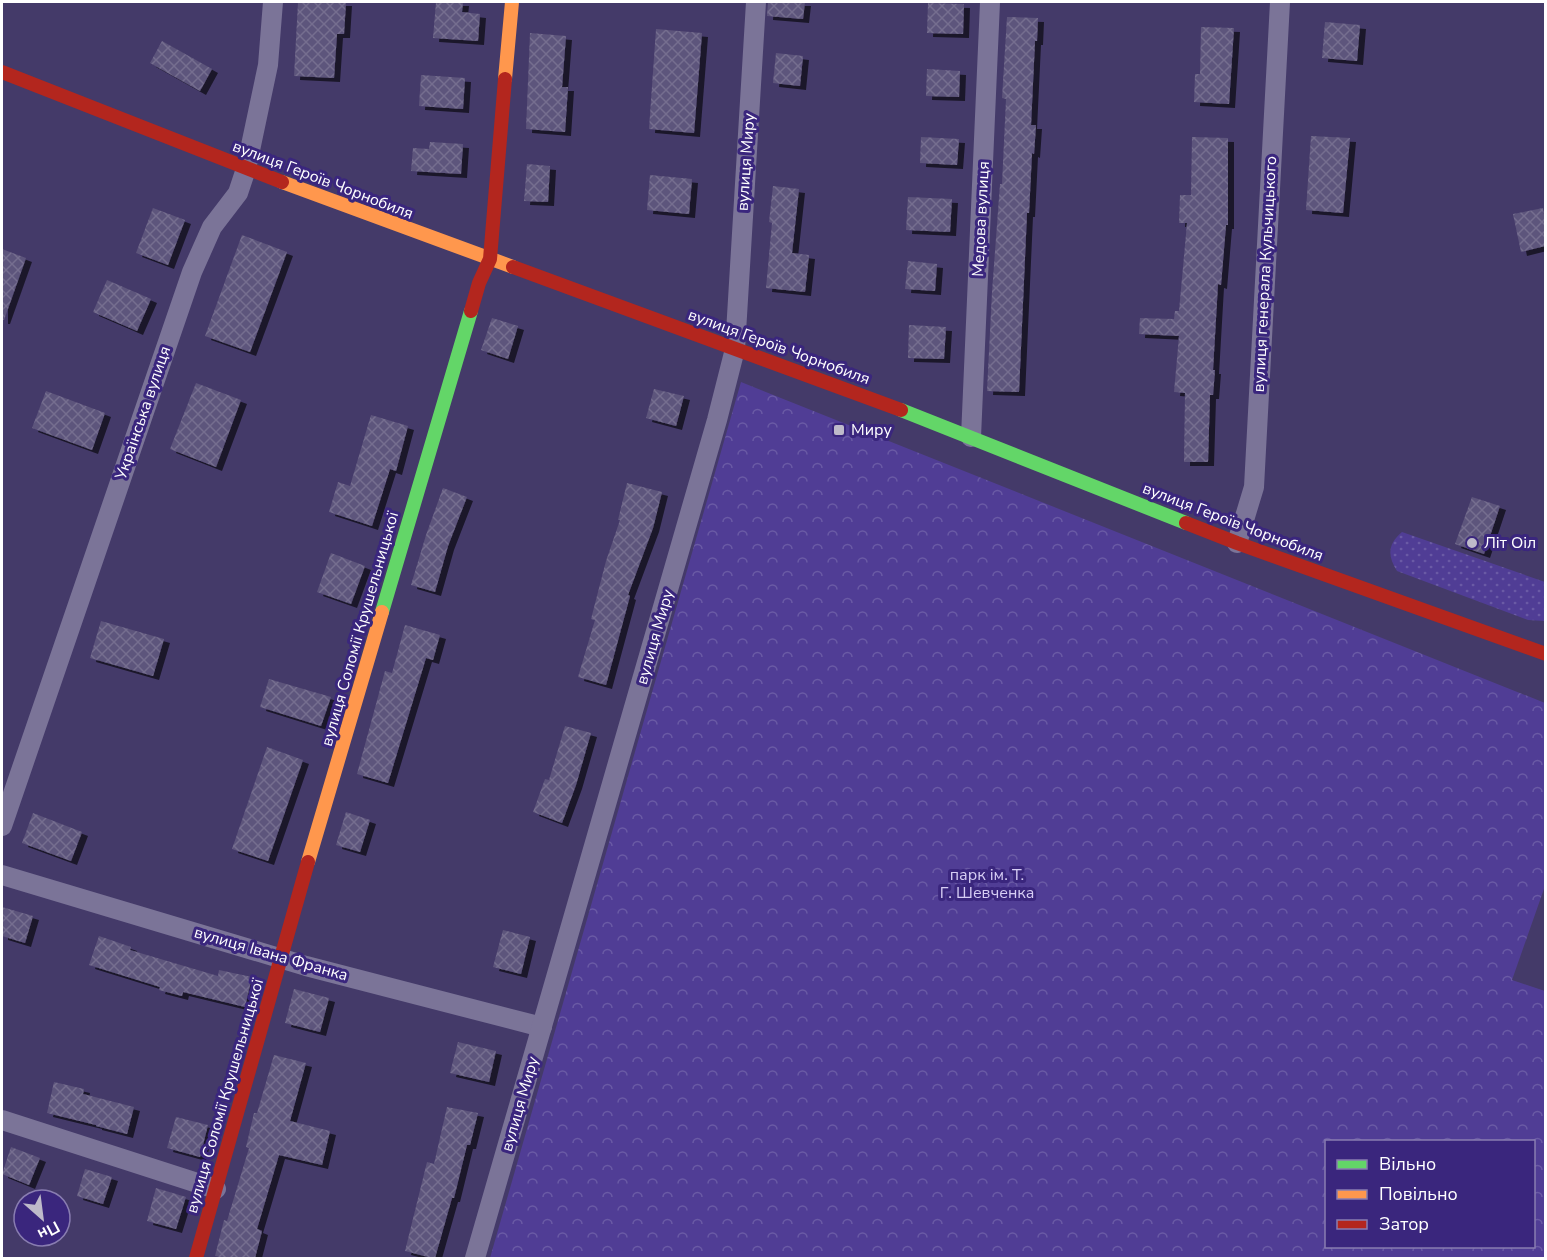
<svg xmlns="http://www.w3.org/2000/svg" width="1547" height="1260" font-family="'Nunito Sans',sans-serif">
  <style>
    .grass { fill: url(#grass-dots) }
    .park { fill: url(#park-crowns); fill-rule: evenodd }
    .building { fill: url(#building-cross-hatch); filter: url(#shadow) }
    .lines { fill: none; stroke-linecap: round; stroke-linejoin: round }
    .street { stroke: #7b7498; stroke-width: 20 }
    .fast { stroke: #63d668; stroke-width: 14 }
    .slow { stroke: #ff974d; stroke-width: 14 }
    .jam { stroke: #b3261e; stroke-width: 14 }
    .poi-dot { fill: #bebaca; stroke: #3a267d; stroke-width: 2 }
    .labels { text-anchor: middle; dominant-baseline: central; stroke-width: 6; stroke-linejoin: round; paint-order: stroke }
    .street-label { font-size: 16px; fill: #fff; stroke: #3a267d }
    .poi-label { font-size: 16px; fill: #fff; stroke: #3a267d; text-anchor: start }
    .park-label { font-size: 16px; fill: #d6cdf4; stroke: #3a267d }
  </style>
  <defs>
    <pattern id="grass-dots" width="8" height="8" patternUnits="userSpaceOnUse" patternTransform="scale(1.5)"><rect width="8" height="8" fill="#503d95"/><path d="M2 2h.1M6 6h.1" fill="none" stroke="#6a5aa5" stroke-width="1.8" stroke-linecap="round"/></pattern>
    <pattern id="park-crowns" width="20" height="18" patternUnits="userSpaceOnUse" patternTransform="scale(1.5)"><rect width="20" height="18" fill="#503d95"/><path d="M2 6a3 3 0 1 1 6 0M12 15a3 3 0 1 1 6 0" fill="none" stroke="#6a5aa5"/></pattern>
    <pattern id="building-cross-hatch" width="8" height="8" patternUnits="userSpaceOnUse" patternTransform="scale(1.5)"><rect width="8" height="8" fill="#5d547b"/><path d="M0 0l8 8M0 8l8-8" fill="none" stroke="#756e8f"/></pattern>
    <filter id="shadow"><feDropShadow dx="6" dy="4" stdDeviation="0" flood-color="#0009"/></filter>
  </defs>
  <rect width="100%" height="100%" fill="#443a69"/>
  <path class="grass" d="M1402,532L1545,582V621L1528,620L1397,571C1387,555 1388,544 1402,532Z"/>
  <path class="park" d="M741,382L1545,703V886L1512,980L1545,991V1258H490ZM1326,1142H1534V1246H1326Z"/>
  <g class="building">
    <path d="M298,2H346L344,34H337L334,78L294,76Z"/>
    <path d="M436,2H463L462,12L480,14L478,41L433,38Z"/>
    <path d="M768,2H805L803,19L767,16Z"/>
    <path d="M928,3L964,4L963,34L927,33Z"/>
    <path d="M1007,17L1038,18L1037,41H1035L1031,125H1036L1034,154L1032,153L1029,213H1027L1019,392L987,391L992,292L1000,184H1002L1006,99L1002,98Z"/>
    <path d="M1325,22L1360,25L1357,61L1322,58Z"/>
    <path d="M1201,27L1234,28L1229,104L1194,102L1195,74H1200Z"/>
    <path d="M656,29L702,33L694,133L649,129Z"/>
    <path d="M530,33L566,36L562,87H568L565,132L526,129Z"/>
    <path d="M162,41L212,69L200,91L150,63Z"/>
    <path d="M776,53L803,56L800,86L773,83Z"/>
    <path d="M927,69L960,71L959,97L926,96Z"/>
    <path d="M421,75L465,78L463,109L419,106Z"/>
    <path d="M1311,136L1350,138L1343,213L1306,210Z"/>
    <path d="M921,137L959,139L957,165L920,163Z"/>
    <path d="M1192,137L1228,138V225H1226L1221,285L1218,284L1213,370H1215L1213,395H1210L1208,462H1184L1185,393L1174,392L1179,336L1139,334L1140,318L1174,319L1175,311H1179L1187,223H1179L1180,195H1191Z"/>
    <path d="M430,142L463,144L461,174L411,171L413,148L429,149Z"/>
    <path d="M527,164L550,166L548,202L524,201Z"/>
    <path d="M650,175L692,179L689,214L647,210Z"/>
    <path d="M773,186L799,189L792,253L809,255L805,292L766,288L772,223L769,222Z"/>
    <path d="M908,197L952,199L950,232L906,230Z"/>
    <path d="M153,208L185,220L168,265L136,253Z"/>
    <path d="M1543,208L1545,221V246L1521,252L1513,214Z"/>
    <path d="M242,235L287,252L250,352L205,336Z"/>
    <path d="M2,249L26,258L4,320H2Z"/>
    <path d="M908,261L937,264L935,291L905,289Z"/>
    <path d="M107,280L151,299L137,331L93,312Z"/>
    <path d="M492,318L518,326L508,359L481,350Z"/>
    <path d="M909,325L946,327L944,359L908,358Z"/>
    <path d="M196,383L241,400L216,467L170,449Z"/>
    <path d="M654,389L684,396L676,426L646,418Z"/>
    <path d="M46,391L105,413L92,450L32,428Z"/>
    <path d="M371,415L408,426L396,471L390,469L372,526L329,512L338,482L350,486Z"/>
    <path d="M627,483L662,492L653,528L628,595L630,596L606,685L578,677L595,620L591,619L606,561L620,520H618Z"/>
    <path d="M443,488L467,497L448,546L435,592L411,585L426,535Z"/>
    <path d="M1472,497L1500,506L1484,554L1455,544Z"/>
    <path d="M331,553L365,566L351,604L317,592Z"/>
    <path d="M101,621L164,639L153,676L90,658Z"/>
    <path d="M405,625L440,635L433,660L426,658L388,783L357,774L385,671L392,673Z"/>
    <path d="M269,679L331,697L321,726L260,707Z"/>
    <path d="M565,726L591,733L576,785L562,823L533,812L545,779L549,780Z"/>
    <path d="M267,747L303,760L268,861L232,849Z"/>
    <path d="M346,812L370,820L360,852L336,845Z"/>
    <path d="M33,813L82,832L71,861L22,843Z"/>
    <path d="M2,907L33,916L25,943L2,936Z"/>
    <path d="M503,930L530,937L521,974L493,967Z"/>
    <path d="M99,936L131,947L130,950L218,976L219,970L252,977L245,1007L183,992L182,996L159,990L160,987L89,965Z"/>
    <path d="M294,989L329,998L320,1032L285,1023Z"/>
    <path d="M458,1042L496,1051L489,1082L450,1073Z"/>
    <path d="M274,1055L306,1063L290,1121L330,1131L322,1165L279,1155L257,1229L262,1231L255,1258H225L215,1256L224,1220L227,1221L249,1148L246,1147L254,1113H257Z"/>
    <path d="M54,1082L84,1089L83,1094L134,1107L127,1134L96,1126V1125L47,1113Z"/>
    <path d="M447,1107L478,1113L470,1145H467L454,1198H452L435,1258H432L405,1251L427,1162L434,1164Z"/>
    <path d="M176,1117L208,1125L200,1157L167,1148Z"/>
    <path d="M11,1147L40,1158L29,1185L2,1174Z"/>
    <path d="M85,1169L112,1177L103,1204L77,1196Z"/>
    <path d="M156,1188L186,1197L176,1229L147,1221Z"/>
  </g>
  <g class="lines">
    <g class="street">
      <path d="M971,437L990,2"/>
      <path d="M1237,543L1254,487L1280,2"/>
      <path d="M2,826L192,272L212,227L238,193L246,169L268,65L273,2"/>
      <path d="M2,875L306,966L542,1027"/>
      <path d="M2,1120L216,1189"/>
      <path d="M475,1258L717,420L735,349L756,2"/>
    </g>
    <g class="fast">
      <path d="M901,410L1186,523"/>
      <path d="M382,612L471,311"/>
    </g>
    <g class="slow">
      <path d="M505,79L512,2"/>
      <path d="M282,182L513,267"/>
      <path d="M308,862L382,612"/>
    </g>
    <g class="jam">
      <path d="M2,72L282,182"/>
      <path d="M513,267L901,410"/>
      <path d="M471,311L479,283L490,259L505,79"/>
      <path d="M1186,523L1237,543L1546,654"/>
      <path d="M196,1258L308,862"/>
    </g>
  </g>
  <g class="poi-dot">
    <rect x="833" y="424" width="12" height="12" rx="3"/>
    <circle cx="1472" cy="543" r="6"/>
  </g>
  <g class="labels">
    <g class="street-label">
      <text transform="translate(746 162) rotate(-86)">вулиця Миру</text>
      <text transform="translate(323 180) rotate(21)">вулиця Героїв Чорнобиля</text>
      <text transform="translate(981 219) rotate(-87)">Медова вулиця</text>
      <text transform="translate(1265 274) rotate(-87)">вулиця генерала Кульчицького</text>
      <text transform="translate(779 347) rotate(20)">вулиця Героїв Чорнобиля</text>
      <text transform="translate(143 413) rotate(-71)">Українська вулиця</text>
      <text transform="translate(1233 522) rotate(21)">вулиця Героїв Чорнобиля</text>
      <text transform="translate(360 629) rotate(-74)">вулиця Соломії Крушельницької</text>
      <text transform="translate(655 637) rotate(-74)">вулиця Миру</text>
      <text transform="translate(271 954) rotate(16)">вулиця Івана Франка</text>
      <text transform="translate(225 1096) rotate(-74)">вулиця Соломії Крушельницької</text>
      <text transform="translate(520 1104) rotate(-74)">вулиця Миру</text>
    </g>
    <g class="poi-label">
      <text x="851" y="430">Миру</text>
      <text x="1484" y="543">Літ Оіл</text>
    </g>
    <g class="park-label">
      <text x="987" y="875">парк ім. Т.<tspan x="987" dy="18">Г. Шевченка</tspan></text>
    </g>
  </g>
  <rect width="1547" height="1260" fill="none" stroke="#ffffff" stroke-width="6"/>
  <rect x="1325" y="1140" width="210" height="108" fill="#3a267d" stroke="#897db1" stroke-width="1.5"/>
  <rect x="1337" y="1160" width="30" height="9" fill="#63d668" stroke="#897db1" stroke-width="1.5"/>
  <text x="1379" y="1170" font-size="18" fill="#ffffff">Вільно</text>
  <rect x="1337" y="1190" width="30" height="9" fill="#ff974d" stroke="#897db1" stroke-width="1.5"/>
  <text x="1379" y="1200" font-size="18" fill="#ffffff">Повільно</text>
  <rect x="1337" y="1220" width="30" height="9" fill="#b3261e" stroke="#897db1" stroke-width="1.5"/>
  <text x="1379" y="1230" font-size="18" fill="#ffffff">Затор</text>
  <g transform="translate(42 1218) rotate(152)"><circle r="28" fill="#3a267d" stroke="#897db1" stroke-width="1.5"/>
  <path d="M0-4.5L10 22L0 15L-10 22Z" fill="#bebaca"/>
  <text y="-9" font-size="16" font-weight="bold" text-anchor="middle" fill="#ffffff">Пн</text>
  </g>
</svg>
